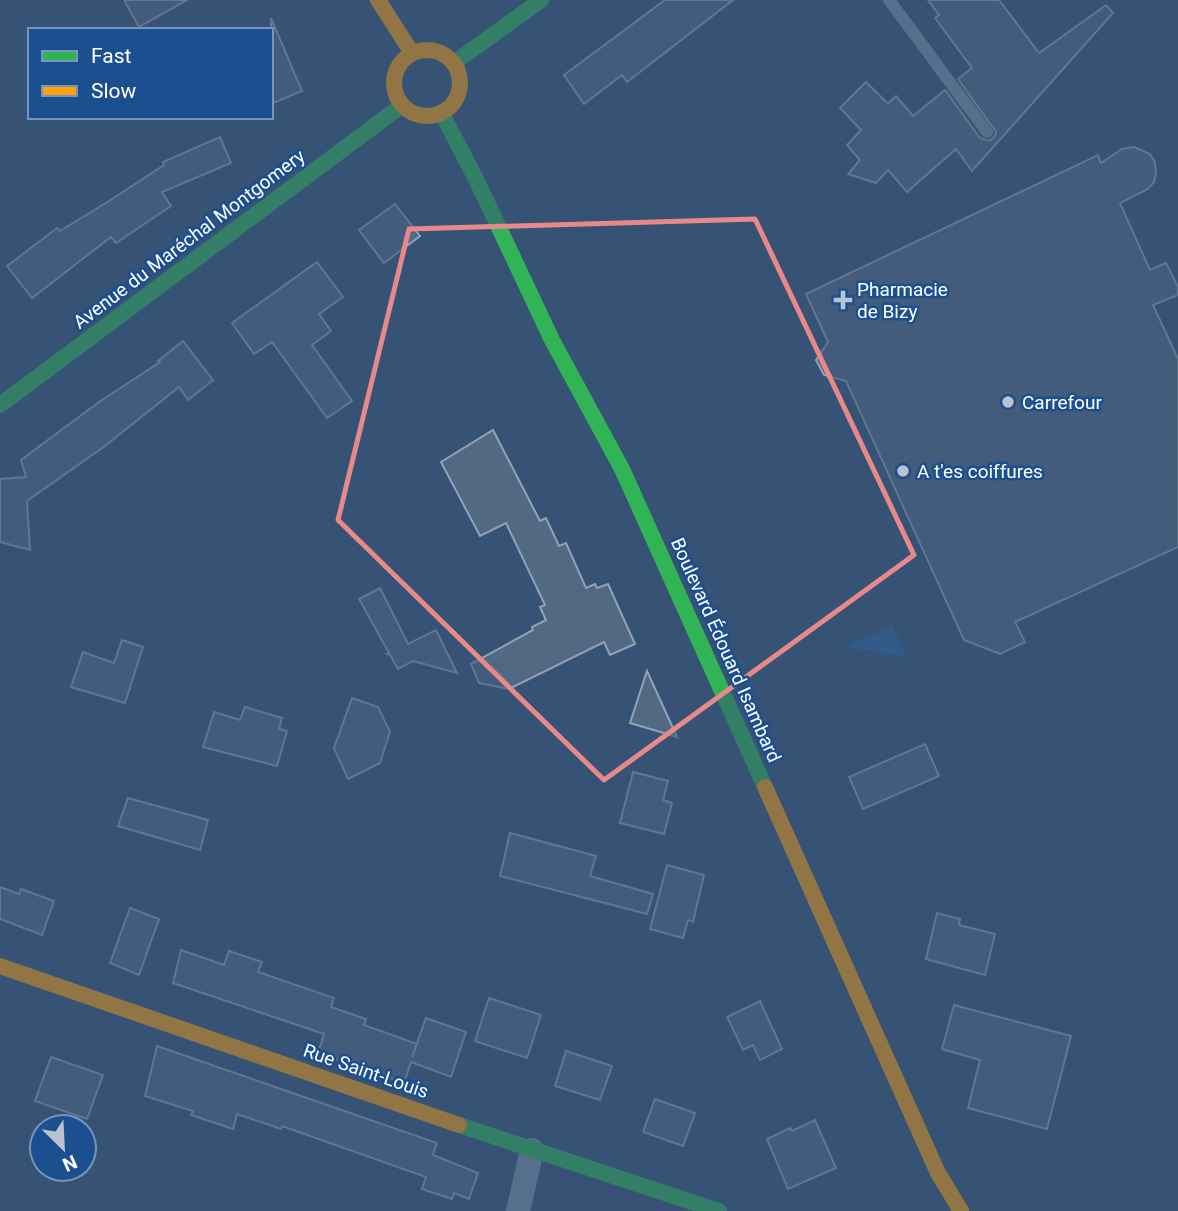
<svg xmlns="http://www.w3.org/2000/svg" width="1178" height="1211" font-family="Roboto,sans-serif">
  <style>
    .green { fill: #2f66a5 }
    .building { fill: #526984; stroke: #92a2b6; stroke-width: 2 }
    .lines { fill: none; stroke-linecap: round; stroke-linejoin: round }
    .lane { stroke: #7d92a8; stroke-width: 12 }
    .street { stroke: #7d92a8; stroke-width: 24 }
    .fast { stroke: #30b455; stroke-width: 16 }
    .slow { stroke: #ff9f0a; stroke-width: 16 }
    .marked { fill: none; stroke: #e88989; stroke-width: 5; stroke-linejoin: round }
    .poi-dot { fill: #b9c2ce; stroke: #1b4f8f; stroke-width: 2.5 }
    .labels { text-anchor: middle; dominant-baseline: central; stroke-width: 5; stroke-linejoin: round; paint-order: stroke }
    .street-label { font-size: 19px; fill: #fff; stroke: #1b4f8f }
    .poi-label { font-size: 19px; fill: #fff; stroke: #1b4f8f; text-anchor: start }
  </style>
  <rect width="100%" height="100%" fill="#365274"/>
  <path class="green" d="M892,626L907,657L845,647Z"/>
  <g class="building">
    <path d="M124,0H187L139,27Z"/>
    <path d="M665,0H733L627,82L622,75L584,104L564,75Z"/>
    <path d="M928,0H999L1039,53L1106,5L1113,13L972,171L956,149L907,192L888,170L876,183L848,174L860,160L847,145L861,130L840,108L866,82L888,104L896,96L913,116L945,90L980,138L989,141L995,136L996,132L958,79L972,68L935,18L939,15Z"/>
    <path d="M271,18L302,91L271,104Z"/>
    <path d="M220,137L231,163L162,192L171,206L116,243L111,237L32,298L7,266L57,228L60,231L109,201L164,165L163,162Z"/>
    <path d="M1134,147L1150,154L1155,162L1156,174L1154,182L1148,189L1120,203L1150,270L1166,263L1178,287V295L1153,305L1178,359V547L1015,622L1025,642L1000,654L964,640L846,381L824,375L816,360L828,342L806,294L1098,155L1101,163L1122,149Z"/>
    <path d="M395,204L420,236L384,263L359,230Z"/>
    <path d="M317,262L343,297L319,314L331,331L312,345L352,401L327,418L272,342L254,354L232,323Z"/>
    <path d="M183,341L213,380L188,400L179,387L105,446L27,501L30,550L0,542V479L26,477L21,460L99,402L160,362L158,361Z"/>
    <path d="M493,430L540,521L546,518L559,546L566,543L586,588L595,584L597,588L608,584L635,644L610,655L604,642L509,689L479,683L471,664L533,630L532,627L546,620L540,607L545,605L506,523L480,536L441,462Z"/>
    <path d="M380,588L408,644L436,630L457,673L413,661L398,669L390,655L387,654L389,653L359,599Z"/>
    <path d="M122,640L143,647L125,703L71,687L83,652L114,663Z"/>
    <path d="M647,671L677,737L630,723Z"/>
    <path d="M352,698L378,707L390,732L380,763L348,779L334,748Z"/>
    <path d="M245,707L282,718L279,729L287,731L277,766L203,747L214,712L240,720Z"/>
    <path d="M925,744L939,776L863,809L849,777Z"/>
    <path d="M633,772L668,781L663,800L672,803L664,834L620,823Z"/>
    <path d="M128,798L208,820L200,850L118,826Z"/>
    <path d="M510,833L596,856L590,876L653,894L647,914L500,876Z"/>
    <path d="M667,865L704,875L693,922L688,920L683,938L650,929Z"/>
    <path d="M0,887L19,894L21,889L54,901L42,935L0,919Z"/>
    <path d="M130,908L159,919L139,975L110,963Z"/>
    <path d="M937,913L960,919L959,925L995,934L985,975L926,959Z"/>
    <path d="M181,950L224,965L229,951L262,962L258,972L334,998L331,1007L366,1019L364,1025L417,1044L412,1057L426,1018L466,1032L451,1077L411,1062L404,1083L318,1053L324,1034L173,983Z"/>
    <path d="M489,998L541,1015L527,1058L475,1041Z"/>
    <path d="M760,1001L782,1049L760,1060L753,1045L743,1050L727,1017Z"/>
    <path d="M954,1005L1071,1036L1047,1129L968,1108L980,1060L942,1049Z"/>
    <path d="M157,1046L437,1143L433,1155L478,1173L469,1199L454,1193L452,1199L422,1189L426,1177L282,1126L281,1129L237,1114L233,1129L191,1115L193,1111L145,1096Z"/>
    <path d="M566,1051L612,1066L600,1100L555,1086Z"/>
    <path d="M51,1057L103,1075L87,1119L35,1101Z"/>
    <path d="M655,1099L695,1113L683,1146L643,1132Z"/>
    <path d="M815,1120L836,1168L788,1189L767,1139L790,1128L792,1131Z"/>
  </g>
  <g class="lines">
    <path class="lane" d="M889,0L987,132"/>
    <path class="street" d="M518,1211L532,1150"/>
    <g class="fast">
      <path d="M454,63L541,0"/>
      <path d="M441,112L476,179L552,340L622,469L765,787"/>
      <path d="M0,405L401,106"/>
      <path d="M459,1125L719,1211"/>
    </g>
    <g class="slow">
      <path d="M378,0L412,53"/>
      <circle cx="427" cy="83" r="33"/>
      <path d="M765,787L938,1173L961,1211"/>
      <path d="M0,966L459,1125"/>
    </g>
  </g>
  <path d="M0 0H1178V1211H0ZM755,219L914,555L604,780L338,520L409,229Z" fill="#365274" fill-opacity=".55" fill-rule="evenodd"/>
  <path class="marked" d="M755,219L914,555L604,780L338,520L409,229Z"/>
  <g class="poi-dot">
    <path d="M839.5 289.5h7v7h7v7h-7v7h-7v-7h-7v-7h7z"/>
    <circle cx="1008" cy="402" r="7"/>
    <circle cx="903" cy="471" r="7"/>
  </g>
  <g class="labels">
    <g class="street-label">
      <text transform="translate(189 239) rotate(-37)">Avenue du Maréchal Montgomery</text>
      <text transform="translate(726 650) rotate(66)">Boulevard Édouard Isambard</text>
      <text transform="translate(366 1071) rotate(19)">Rue Saint-Louis</text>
    </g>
    <g class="poi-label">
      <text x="857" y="289">Pharmacie<tspan x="857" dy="22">de Bizy</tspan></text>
      <text x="1022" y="402">Carrefour</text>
      <text x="917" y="471">A t'es coiffures</text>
    </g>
  </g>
  <rect x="28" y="28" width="245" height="91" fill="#1b4f8f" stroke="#7695bc" stroke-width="2"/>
  <rect x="42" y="51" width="35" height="10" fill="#30b455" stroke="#7695bc" stroke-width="2"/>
  <text x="91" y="63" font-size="21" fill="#ffffff">Fast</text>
  <rect x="42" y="86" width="35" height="10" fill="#ff9f0a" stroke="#7695bc" stroke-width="2"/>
  <text x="91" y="98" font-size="21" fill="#ffffff">Slow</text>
  <g transform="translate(63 1148) rotate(156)"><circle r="33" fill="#1b4f8f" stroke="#7695bc" stroke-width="2"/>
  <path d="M0-5L12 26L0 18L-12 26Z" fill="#b9c2ce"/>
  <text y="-10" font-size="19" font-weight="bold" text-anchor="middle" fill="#ffffff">N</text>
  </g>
</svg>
